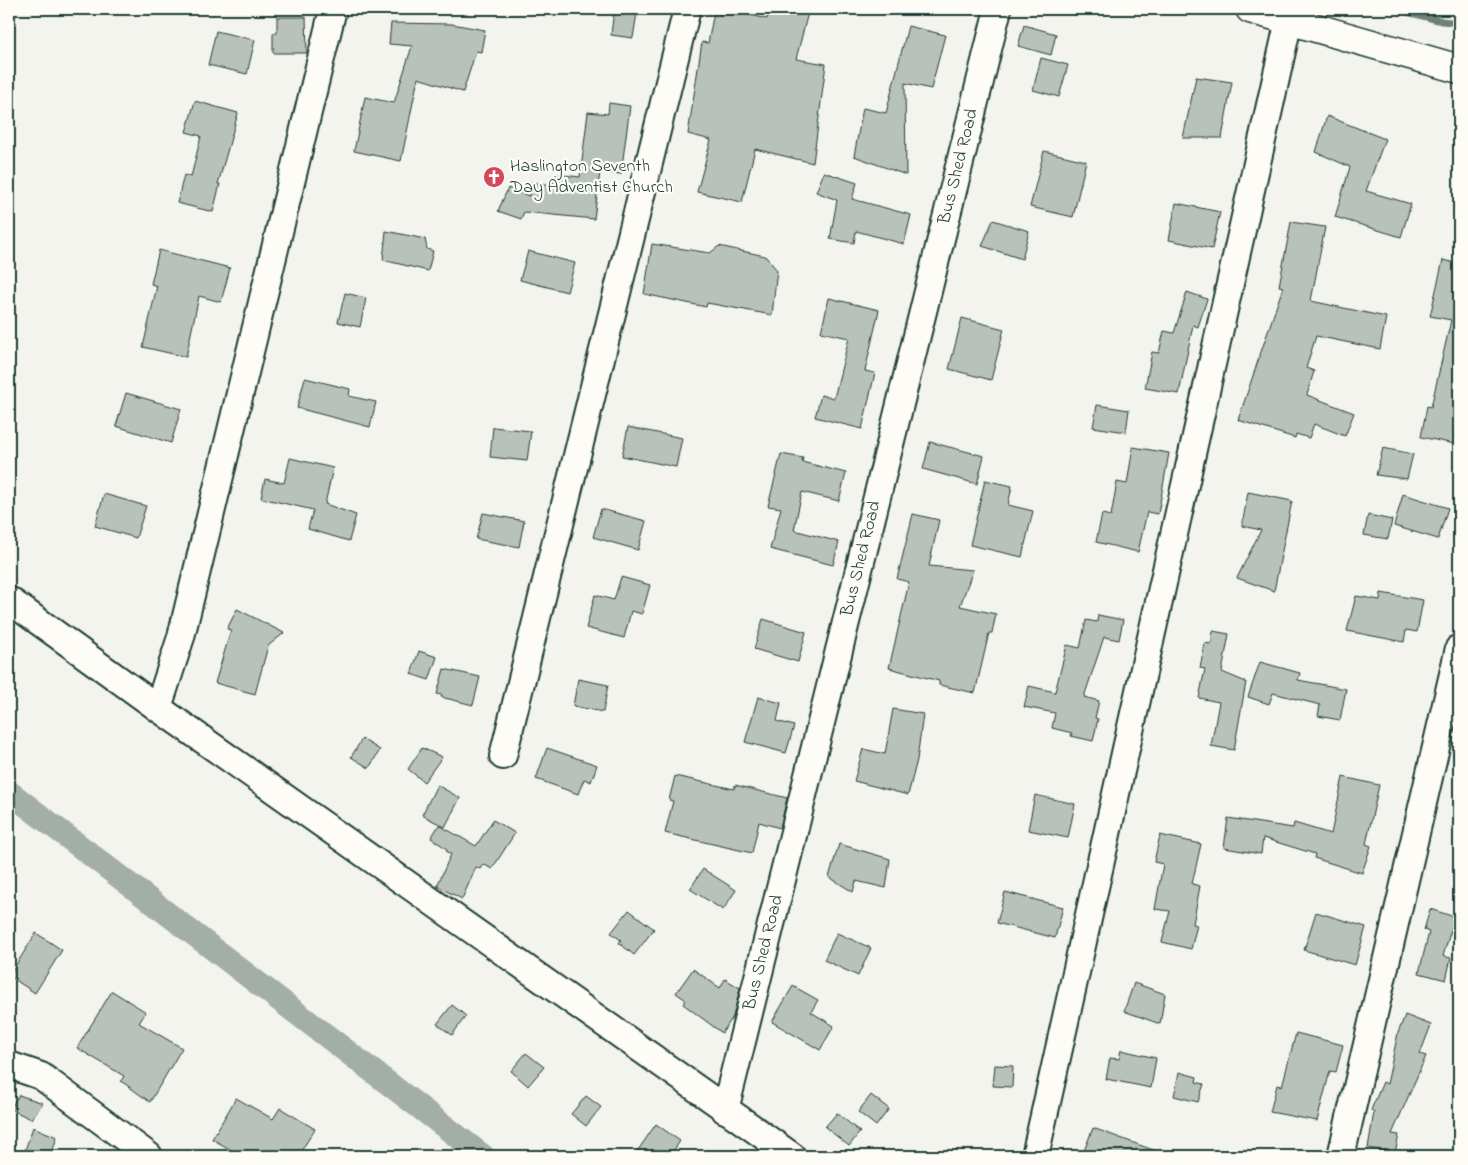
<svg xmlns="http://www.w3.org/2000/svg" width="1468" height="1165" font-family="'Indie Flower',sans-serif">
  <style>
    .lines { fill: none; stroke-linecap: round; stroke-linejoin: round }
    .stream { stroke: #6e8179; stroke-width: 7 }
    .canal { stroke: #a3aea7; stroke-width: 24 }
    .building { fill: #b9c1bb; stroke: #1f3d34 }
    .street-casing { stroke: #1f3d34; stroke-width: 30 }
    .primary-casing { stroke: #1f3d34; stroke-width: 31 }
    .street { stroke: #fdfcf7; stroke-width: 26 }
    .primary { stroke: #fdfcf7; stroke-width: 28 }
    .labels { text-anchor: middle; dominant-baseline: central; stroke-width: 4.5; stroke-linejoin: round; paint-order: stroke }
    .street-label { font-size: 18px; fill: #1f3d34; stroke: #fdfcf7 }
    .poi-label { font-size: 18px; fill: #1f3d34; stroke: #fdfcf7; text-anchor: start }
  </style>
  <rect width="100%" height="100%" fill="#f4f4ef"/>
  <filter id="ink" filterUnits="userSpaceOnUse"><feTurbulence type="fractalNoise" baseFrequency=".02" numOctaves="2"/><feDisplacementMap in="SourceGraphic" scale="10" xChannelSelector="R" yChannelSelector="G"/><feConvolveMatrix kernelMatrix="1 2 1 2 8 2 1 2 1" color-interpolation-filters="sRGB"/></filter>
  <g filter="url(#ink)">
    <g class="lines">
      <path class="stream" d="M1396,9L1442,21L1459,23"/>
      <path class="canal" d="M9,792L483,1156"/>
    </g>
    <g class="building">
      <path d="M726,9L767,19L769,9H809L796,59L826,64L813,163L755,149L742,202L697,192L711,140L688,134L702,42L708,43L714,12L724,16Z"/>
      <path d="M614,10L637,13L633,38L611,35Z"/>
      <path d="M277,17H306L307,53H273V33H277Z"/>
      <path d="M391,23L452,24L485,30L481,52L476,51L463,92L418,78L401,161L354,151L365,97L394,103L412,46L389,44Z"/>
      <path d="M1024,25L1056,34L1051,55L1018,46Z"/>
      <path d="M908,26L945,35L931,89L905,83L906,175L854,156L863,108L886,113Z"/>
      <path d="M216,31L255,40L247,74L208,65Z"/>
      <path d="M1041,58L1068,65L1059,97L1033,90Z"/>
      <path d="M1196,77L1232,82L1222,138H1183Z"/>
      <path d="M195,101L238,113L218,184H220L213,212L177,203L184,175L191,177L201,136L186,132Z"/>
      <path d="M609,103L630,106L621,174L600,172L594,219L524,212L521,219L498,211L508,188L529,196L530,182L553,185L555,174L580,177L588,112L608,114Z"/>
      <path d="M1327,116L1385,139L1366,191L1411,204L1401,237L1335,217L1350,167L1316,152Z"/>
      <path d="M1044,151L1086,161L1073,217L1030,207Z"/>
      <path d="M824,172L857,183L852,199L911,215L904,244L856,231L854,243L830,239L837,200L816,192Z"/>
      <path d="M1176,203L1220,212L1212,249L1169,240Z"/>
      <path d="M993,220L1029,231L1022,259L982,246Z"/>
      <path d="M1291,222L1325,227L1311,301L1386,317L1380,349L1316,336L1306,368L1314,371L1307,395L1354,413L1345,436L1314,424L1309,438L1296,434L1295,438L1238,420L1283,287L1279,286Z"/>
      <path d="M386,231L425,239L427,249L433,251L428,271L383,260Z"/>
      <path d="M652,244L710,253L719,246L765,256L777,270L772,315L707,303L706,307L644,294Z"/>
      <path d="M159,250L230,268L221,302L199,296L186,357L143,347L157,286L151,284Z"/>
      <path d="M528,251L575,263L567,292L520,280Z"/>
      <path d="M1443,260L1459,264V445L1421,437L1427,406L1431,407L1451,320L1430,316Z"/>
      <path d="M1187,292L1207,299L1198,327L1193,325L1179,394L1145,388L1152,352L1159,353L1164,331L1174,333Z"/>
      <path d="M345,293L366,298L360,327L338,322Z"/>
      <path d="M829,298L879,310L865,371L875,373L862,429L815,417L821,395L834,398L849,338L821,332Z"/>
      <path d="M962,318L1004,329L991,380L949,369Z"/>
      <path d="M305,378L350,389L349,396L376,402L370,427L297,408Z"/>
      <path d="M126,393L181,409L171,443L116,426Z"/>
      <path d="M1097,405L1129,410L1126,432L1093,427Z"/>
      <path d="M493,427L531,431L527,461L490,457Z"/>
      <path d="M628,427L682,438L676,467L622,456Z"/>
      <path d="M930,442L984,456L977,484L923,469Z"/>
      <path d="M1133,447L1169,453L1158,514L1147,512L1138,552L1096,542L1102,514L1111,516L1117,482L1127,484Z"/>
      <path d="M1383,448L1413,454L1407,479L1376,475Z"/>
      <path d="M781,454L803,458L802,462L846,473L839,501L802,492L794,530L839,542L833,565L770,549L781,508L768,506Z"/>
      <path d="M290,458L333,468L325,504L356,515L349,541L308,529L313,510L261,498L265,479L284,483Z"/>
      <path d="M985,480L1012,486L1008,505L1033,511L1022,557L970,545Z"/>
      <path d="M1248,492L1292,501L1274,591L1237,578L1261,530L1242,526Z"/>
      <path d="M104,494L146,506L136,538L95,526Z"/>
      <path d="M1403,494L1448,508L1438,539L1394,526Z"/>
      <path d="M601,509L646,521L638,550L593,537Z"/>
      <path d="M483,513L524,521L519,547L476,539Z"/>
      <path d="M913,514L939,520L929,566L973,570L960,606L996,614L992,633H989L975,693L939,685V681L889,668L909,582L897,579Z"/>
      <path d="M1368,515L1392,520L1388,539L1364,535Z"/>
      <path d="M621,577L650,585L642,614L631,611L624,638L586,628L595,595L614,600Z"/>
      <path d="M1381,593L1423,600L1417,632L1406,630L1404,642L1347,631L1356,596L1380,600Z"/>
      <path d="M237,609L284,633L268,646L255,694L215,683L231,630L227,629Z"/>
      <path d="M1098,615L1123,620L1119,640L1104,637L1084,697L1099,701L1095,718L1098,719L1093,741L1071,736L1072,733L1052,728L1055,713L1024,707L1029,686L1055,692L1067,645L1080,648L1086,620L1097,622Z"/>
      <path d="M763,619L806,632L798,662L754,649Z"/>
      <path d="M1213,631L1229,634L1222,672L1246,682L1234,750L1211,746L1219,702L1199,698L1205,669L1200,668L1205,643L1211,644Z"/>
      <path d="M419,651L437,657L429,680L411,674Z"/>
      <path d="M1260,662L1300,673L1298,680L1346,689L1340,720L1318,716L1320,705L1273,693L1269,704L1248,697Z"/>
      <path d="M444,669L480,677L473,705L441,697L442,695L437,694Z"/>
      <path d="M578,679L608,685L603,712L573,706Z"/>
      <path d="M758,697L781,703L777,721L794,726L786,753L745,742Z"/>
      <path d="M893,709L923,714L917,760L908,795L854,781L863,749L885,754Z"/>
      <path d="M362,739L380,750L369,768L351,757Z"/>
      <path d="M422,748L442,757L424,782L408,769Z"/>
      <path d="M547,748L597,765L591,782L584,779L578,794L536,779Z"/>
      <path d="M675,776L734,789L735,785L787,798L780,828L759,822L752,853L665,833L673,801L669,800Z"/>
      <path d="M1343,777L1379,785L1366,844L1371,846L1362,873L1314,858L1315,854L1263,838L1261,854L1224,848L1228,818L1293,828L1294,823L1331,834Z"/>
      <path d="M437,785L460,798L445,827L422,815Z"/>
      <path d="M1035,795L1075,804L1068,838L1028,830Z"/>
      <path d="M493,820L515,833L492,869L483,864L480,869L476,867L462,899L437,886L451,854L446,851L447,849L431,838L439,825L476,846Z"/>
      <path d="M1160,835L1201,844L1192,884L1200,886L1193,924L1197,925L1191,949L1162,942L1170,911L1155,909L1163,864L1154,862Z"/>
      <path d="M839,844L890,859L886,888L856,881L853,892L829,877Z"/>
      <path d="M703,869L736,890L723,910L690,889Z"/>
      <path d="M1005,892L1063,907L1055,938L997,923Z"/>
      <path d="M1430,909L1455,917L1443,956L1451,958L1446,980L1419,973L1429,932L1424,930Z"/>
      <path d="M629,910L654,929L634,955L619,943L621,940L611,933Z"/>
      <path d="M1316,912L1366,927L1355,965L1304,950Z"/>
      <path d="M36,933L62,950L35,993L9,976Z"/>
      <path d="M837,933L871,948L858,976L824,960Z"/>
      <path d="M693,969L720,988L725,979L740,988L733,1017L722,1033L683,1004L686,1000L676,993Z"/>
      <path d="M1134,983L1165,994L1160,1024L1124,1011Z"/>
      <path d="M793,986L818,1000L811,1012L834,1026L820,1050L772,1022Z"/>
      <path d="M112,991L146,1012L139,1023L182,1048L150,1102L121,1081L124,1076L77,1048Z"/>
      <path d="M452,1005L466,1016L452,1035L437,1024Z"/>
      <path d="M1405,1015L1431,1025L1420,1054L1426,1056L1392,1134L1399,1135L1395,1153L1368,1148L1374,1112L1371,1110L1383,1082L1387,1084L1398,1033Z"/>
      <path d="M1296,1033L1343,1045L1336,1072L1330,1071L1317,1121L1270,1112L1277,1085L1282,1086Z"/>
      <path d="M1121,1050L1156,1058L1151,1088L1106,1079L1110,1058L1119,1059Z"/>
      <path d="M526,1053L544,1067L528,1086L511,1071Z"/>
      <path d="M995,1065L1013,1066L1012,1087L993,1086Z"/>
      <path d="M1179,1072L1197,1077L1196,1082L1204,1084L1198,1102L1174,1096Z"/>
      <path d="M19,1095L43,1103L31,1119L10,1109Z"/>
      <path d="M871,1095L889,1109L876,1126L858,1112Z"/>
      <path d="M586,1096L601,1107L586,1126L571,1114Z"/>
      <path d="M236,1098L273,1119L280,1108L315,1129L298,1156H242L212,1139Z"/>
      <path d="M837,1113L860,1132L849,1146L825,1127Z"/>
      <path d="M656,1124L680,1141L670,1156H634Z"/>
      <path d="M33,1127L57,1137L51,1156H23Z"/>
      <path d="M1093,1128L1164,1154V1156H1082Z"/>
    </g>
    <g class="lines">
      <g class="street-casing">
        <g id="street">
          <path d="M9,600L158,708L792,1156"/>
          <path d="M158,708L181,637L333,9"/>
          <path d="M503,756L687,9"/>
          <path d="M9,1065L41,1076L149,1156"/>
          <path id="s1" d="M725,1110L998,9"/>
          <path d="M1035,1156L1289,20"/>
          <path d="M1341,1156L1459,648"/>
        </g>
      </g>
      <g class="primary-casing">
        <path id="primary" d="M1250,9L1459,69"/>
      </g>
      <use href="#street" class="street"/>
      <use href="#primary" class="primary"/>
    </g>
  </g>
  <defs>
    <g id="church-disc" transform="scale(1.125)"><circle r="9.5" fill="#d1495b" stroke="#fdfcf7"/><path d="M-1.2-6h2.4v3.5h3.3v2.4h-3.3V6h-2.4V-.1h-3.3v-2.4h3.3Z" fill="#fff"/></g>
  </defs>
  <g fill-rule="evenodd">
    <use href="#church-disc" x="494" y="177"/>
  </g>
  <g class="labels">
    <g class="street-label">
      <text stroke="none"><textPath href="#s1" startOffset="972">Bus Shed Road</textPath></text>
      <text stroke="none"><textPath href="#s1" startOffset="568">Bus Shed Road</textPath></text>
      <text stroke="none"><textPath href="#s1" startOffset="162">Bus Shed Road</textPath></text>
    </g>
    <g class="poi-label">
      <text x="510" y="167">Haslington Seventh<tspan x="510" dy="21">Day Adventist Church</tspan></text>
    </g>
  </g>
  <rect width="1468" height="1165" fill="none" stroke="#fdfcf7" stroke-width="30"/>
  <rect x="15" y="15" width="1438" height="1135" fill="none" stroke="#1f3d34" stroke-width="2" filter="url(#ink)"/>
</svg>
